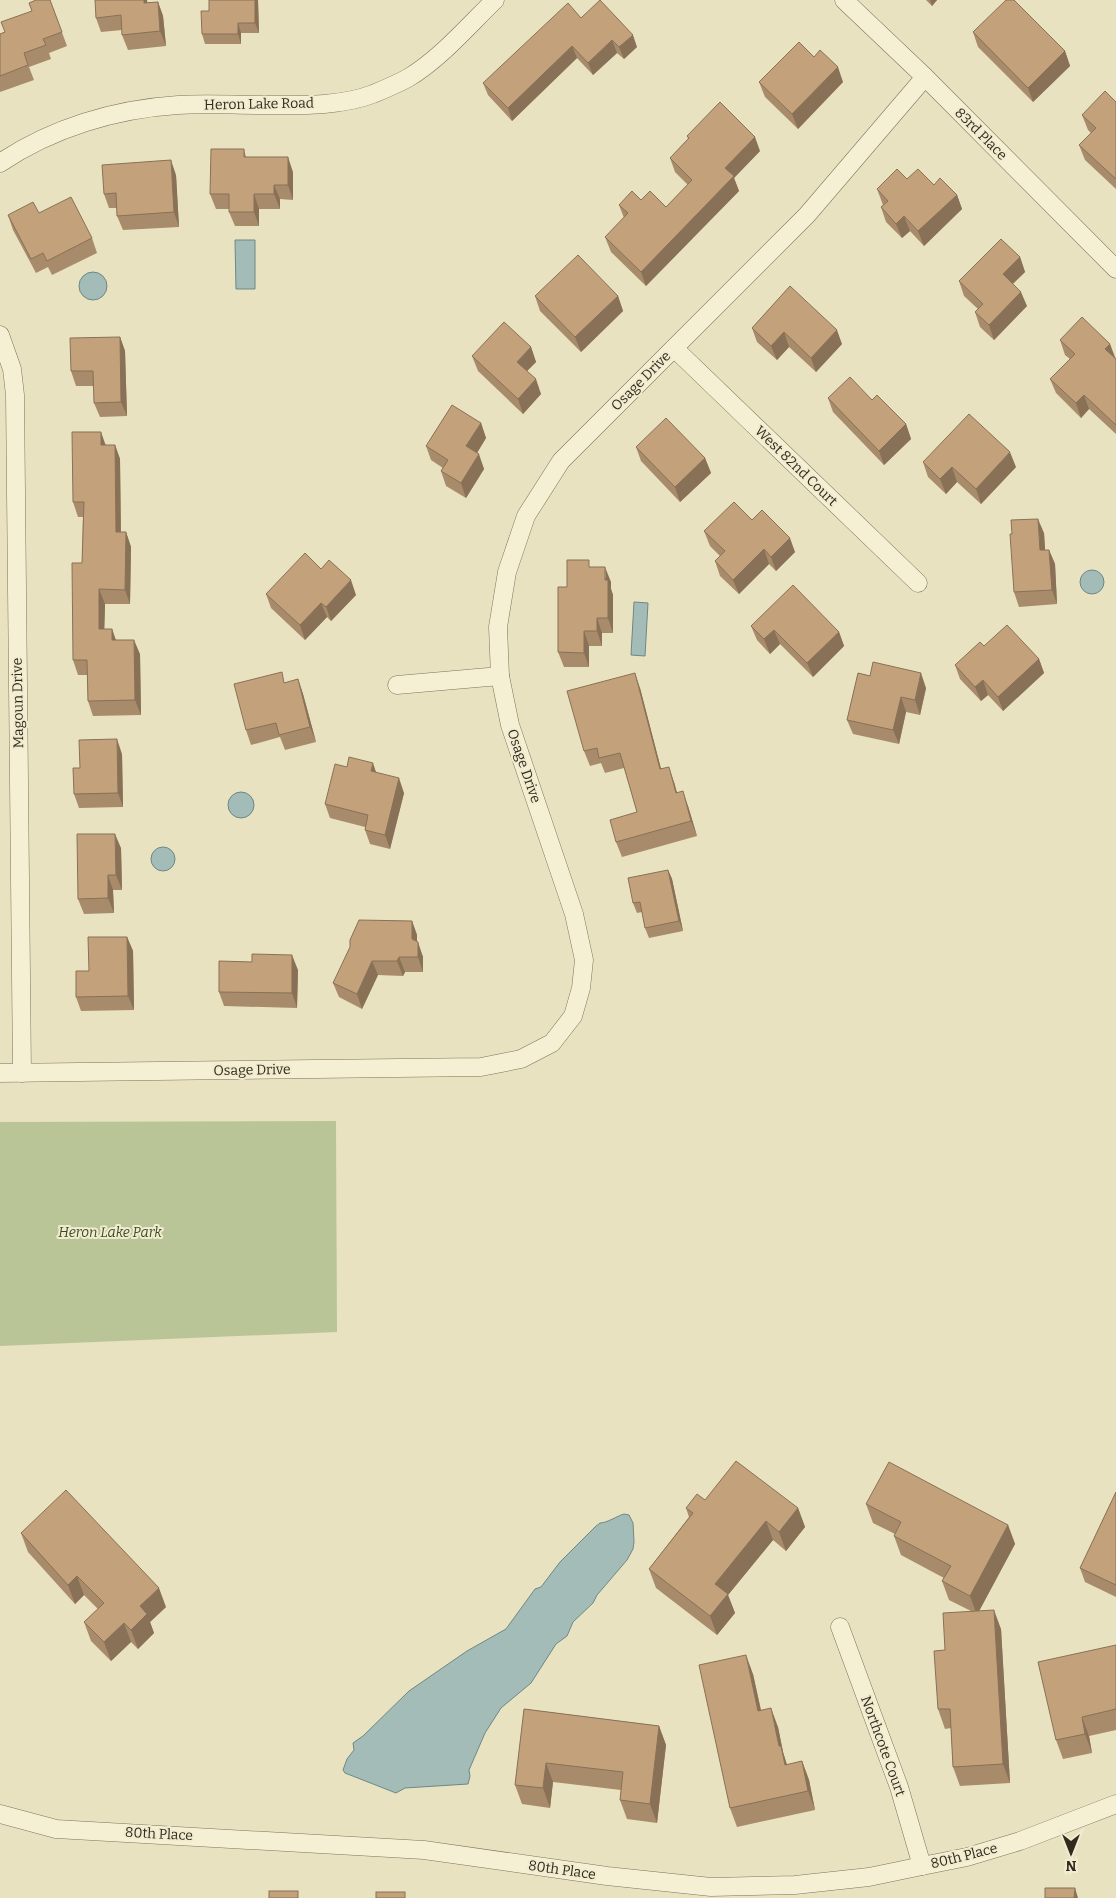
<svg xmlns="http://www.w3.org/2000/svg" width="1116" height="1898" font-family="Bitter,serif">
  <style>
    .green { fill: #bac597 }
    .water { fill: #a3bcb8; stroke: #6c8885 }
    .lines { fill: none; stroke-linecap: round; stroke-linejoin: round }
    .minor-casing { stroke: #80735b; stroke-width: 19 }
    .minor { stroke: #f5efd3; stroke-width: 18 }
    .wall { fill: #a88b6a }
    .shaded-wall { fill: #887156 }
    .building { fill: #c3a27b; stroke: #887156 }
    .labels { text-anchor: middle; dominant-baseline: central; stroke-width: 4; stroke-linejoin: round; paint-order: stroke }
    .street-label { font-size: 14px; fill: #322a1d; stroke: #f1ecd0 }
    .park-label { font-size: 14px; font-style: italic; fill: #3e4c26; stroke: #f1ecd0 }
  </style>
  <rect width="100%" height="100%" fill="#e9e2c1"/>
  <path class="green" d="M336,1121L337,1332L0,1346V1122Z"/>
  <g class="water">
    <path d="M235,240H255V289H236Z"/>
    <circle cx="93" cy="286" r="14"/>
    <circle cx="1092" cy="582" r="12"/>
    <path d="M634,602L648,603L645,656L631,655Z"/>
    <circle cx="241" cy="805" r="13"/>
    <circle cx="163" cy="859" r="12"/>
    <path d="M624,1514L629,1515L633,1523L634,1542L633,1549L627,1560L597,1595L593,1603L573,1622L567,1636L556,1644L531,1683L501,1708L485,1733L469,1770L470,1776L468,1784L405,1788L396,1793L345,1773L343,1770L347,1759L354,1750L353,1743L363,1736L409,1691L467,1651L506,1629L535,1589L541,1587L560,1562L595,1527L600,1523C607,1523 617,1516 624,1514Z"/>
  </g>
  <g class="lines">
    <g class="minor-casing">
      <g id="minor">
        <path d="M844,0L925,77L1116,269"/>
        <path d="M0,163C52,128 115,109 178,105C205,103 233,105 261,105C297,105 339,107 373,94C385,89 397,84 408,78C441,58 468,26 495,0"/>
        <path d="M0,335L12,369L15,395L22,1073"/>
        <path d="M674,348L918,583"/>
        <path d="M397,685L500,676"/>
        <path d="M0,1073L481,1067L521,1059L552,1043L573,1016L581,988L584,960L574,914L510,725L500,676L498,627L507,572L526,516L561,461L807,215L925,77"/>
        <path d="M840,1627L899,1787L922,1866"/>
        <path d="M0,1814L56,1829L424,1850L607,1876L711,1887L795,1885L869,1877L922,1866L967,1857L1020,1841L1116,1804"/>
      </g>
    </g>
    <use href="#minor" class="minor"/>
  </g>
  <g class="wall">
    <path d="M50,0L67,46L49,53L51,59L29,67L34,80L0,92V34L5,32L32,11Z"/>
    <path d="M258,0L259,33H241V44H205L202,34L209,11Z"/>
    <path d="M926,0H937L932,6Z"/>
    <path d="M158,2L163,16L166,46L128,50L122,35V30L101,32L96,18L148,3Z"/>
    <path d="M581,18L637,47L624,59L617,53L593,75L577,58L512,121L488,95L483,83Z"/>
    <path d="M973,32L1065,51L1070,66L1033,102L978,47Z"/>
    <path d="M814,57L843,82L798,129L765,97L759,82Z"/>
    <path d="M1116,102V189L1085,160L1079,145L1091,133L1088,130L1082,115Z"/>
    <path d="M687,136L760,151L734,178L739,191L646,286L611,252L605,237L624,218L619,205L641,200L666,207L688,185L675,172L670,158L688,139Z"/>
    <path d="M244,149L246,157L293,172V200L280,199V209H259V226H235L229,212V209H216L210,194Z"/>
    <path d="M176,175L179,227L123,230L117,216V208H109L104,194Z"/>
    <path d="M907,179L934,185L957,195L962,209L924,246L910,231L902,238L886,222L881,207L883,205L877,189Z"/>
    <path d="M39,213L92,238L97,253L52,275L48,267L36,273L13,230L8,215Z"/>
    <path d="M1020,257L1025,272L1013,284L1027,306L994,340L980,327L975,312L978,309L964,296L959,281Z"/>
    <path d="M790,286L842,344L816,372L789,347L777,360L757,342L752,328Z"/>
    <path d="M535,296H618L623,311L581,352L540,311Z"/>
    <path d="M120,337L125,351L127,416L100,417L94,403V386H76L71,371Z"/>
    <path d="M1060,340L1110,344L1116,359V434L1089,409L1081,418L1056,393L1050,379L1070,359L1065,355Z"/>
    <path d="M531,347L536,362L527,371L541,394L523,414L478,371L472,356Z"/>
    <path d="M828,398L872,400L906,424L911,439L884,465L833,412Z"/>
    <path d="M481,423L486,438L477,453L484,469L466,498L446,486L441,471L443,468L431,460L426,446Z"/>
    <path d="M106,445H115L120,459L121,532H126L131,547L130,604H105L104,629H112L116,640L140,654L141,715L93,716L88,701L87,675H78L73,660L82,563L83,517H78L73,502Z"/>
    <path d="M636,447L705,458L711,473L680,502L641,461Z"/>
    <path d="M923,462L1016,467L981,504L957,482L946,494L928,477Z"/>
    <path d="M752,520L795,552L776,571L769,564L739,594L720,576L715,561L720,556L710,546L704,531Z"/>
    <path d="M1044,533L1045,550H1049L1055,564L1057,604L1019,607L1014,592Z"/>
    <path d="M592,567L611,582V589L613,595V633H602V646H589V667H564L558,652L567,587Z"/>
    <path d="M321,569L356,595L331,621L327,617L305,640L271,608L266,594Z"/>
    <path d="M751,626L839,632L844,646L813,677L780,644L770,654L757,640Z"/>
    <path d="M984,646L1039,659L1044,673L1003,711L988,695L981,701L960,679L955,665Z"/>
    <path d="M858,673L926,688L920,715L906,712L899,744L853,734L847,720Z"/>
    <path d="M298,679L303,694L316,742L285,750L280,737L251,745L246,730L285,683Z"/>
    <path d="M640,688L661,769L674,782L677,793L688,806L697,836L622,857L616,842L637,812L624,768L605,773L601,763L590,766L584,751Z"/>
    <path d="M122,754L123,807L79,808L74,794L80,768Z"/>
    <path d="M377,773L404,793L390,849L370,844L365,830V827L330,818L325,804Z"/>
    <path d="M121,848L122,890H113L114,913L84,914L78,899Z"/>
    <path d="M668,870L672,879L683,931L649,938L645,928L642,912L637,913L633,903Z"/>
    <path d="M412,921L417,935V942L423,957V972H405L403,976L378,975L362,1009L339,997L333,983Z"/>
    <path d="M127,937L133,951L134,1010L81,1011L76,997L89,971Z"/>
    <path d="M298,970L297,1008L224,1006L219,992Z"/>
    <path d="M1116,1492V1597L1085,1582L1080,1568Z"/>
    <path d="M705,1500L798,1508L805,1527L786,1551L773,1540L728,1595L735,1613L717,1635L656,1588L649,1569L689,1517L686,1508Z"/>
    <path d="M866,1504L1008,1525L1015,1544L979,1611L1001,1629L1010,1783L960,1786L953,1767L951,1728L945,1729L938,1709L945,1650L971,1611L949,1600L942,1581L944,1578L901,1555L894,1536L895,1534L873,1523Z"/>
    <path d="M21,1533L166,1607L150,1622L154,1633L138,1649L131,1642L111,1661L91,1641L84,1622L98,1609L84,1595L75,1604L28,1552Z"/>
    <path d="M1116,1645V1730L1089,1736L1092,1753L1063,1759L1056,1740Z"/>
    <path d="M753,1674L761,1710L778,1727L783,1752L787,1765L802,1761L809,1780L815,1810L737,1827L730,1808Z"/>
    <path d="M524,1709L659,1726L666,1745L657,1823L627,1819L620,1800L621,1790L553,1782L550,1808L522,1804L515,1785Z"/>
  </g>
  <g class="shaded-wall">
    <path d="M144,0H147L149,18L144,3Z"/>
    <path d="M255,0H258L259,33L255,23Z"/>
    <path d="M930,0H937L932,6Z"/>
    <path d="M158,2L163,16L166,46L160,31Z"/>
    <path d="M238,23L241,33V44L238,34Z"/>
    <path d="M633,35L637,47L624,59L619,47Z"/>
    <path d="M612,40L617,53L593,75L588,63Z"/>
    <path d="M572,46L577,58L512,121L508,108Z"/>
    <path d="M1065,51L1070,66L1033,102L1028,88Z"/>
    <path d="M838,67L843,82L798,129L792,114Z"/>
    <path d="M755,137L760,151L734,178L739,191L646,286L641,272L725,168Z"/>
    <path d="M288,157L293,172V200L288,185Z"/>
    <path d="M171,160L176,175L179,227L174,212Z"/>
    <path d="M274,185L280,199V209L274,194Z"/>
    <path d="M254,194L259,209V226L254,212Z"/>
    <path d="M957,195L962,209L924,246L918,231Z"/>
    <path d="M904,216L910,231L902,238L896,224Z"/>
    <path d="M1020,257L1025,272L1008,288L1003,274Z"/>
    <path d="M1021,292L1027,306L994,340L989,325Z"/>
    <path d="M618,296L623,311L581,352L575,337Z"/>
    <path d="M837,330L842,344L816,372L811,358Z"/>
    <path d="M784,332L789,347L777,360L771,346Z"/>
    <path d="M120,337L125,351L127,416L121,402Z"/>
    <path d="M1110,344L1115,359L1105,349Z"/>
    <path d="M531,347L536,362L522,376L517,362Z"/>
    <path d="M536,379L541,394L523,414L518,399Z"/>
    <path d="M1084,395L1089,409L1081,418L1076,403Z"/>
    <path d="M481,423L486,438L472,461L466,446Z"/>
    <path d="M906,424L911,439L884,465L879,451Z"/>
    <path d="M101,432L106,446L101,445Z"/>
    <path d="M115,445L120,459L121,547L116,532Z"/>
    <path d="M1010,452L1016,467L981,504L976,489Z"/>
    <path d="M479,454L484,469L466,498L461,483Z"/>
    <path d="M705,458L711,473L680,502L675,487Z"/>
    <path d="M952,467L957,482L946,494L940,479Z"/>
    <path d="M1038,519L1044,533L1046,565L1040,550Z"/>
    <path d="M126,532L131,547L130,604L125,590Z"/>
    <path d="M790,538L795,552L776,571L771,557Z"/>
    <path d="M764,549L769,564L739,594L733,580Z"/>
    <path d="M1049,550L1055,564L1057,604L1052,590Z"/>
    <path d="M605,567L611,582V589L613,595V633L608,618Z"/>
    <path d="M351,580L356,595L331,621L326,607Z"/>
    <path d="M99,589L105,604L104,644L99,629Z"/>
    <path d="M321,603L327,617L305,640L300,625Z"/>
    <path d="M597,618L602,633V646L597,631Z"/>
    <path d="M112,629L117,644L112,640Z"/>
    <path d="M774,630L780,644L770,654L764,639Z"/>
    <path d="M584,631L589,646V667L584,653Z"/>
    <path d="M839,632L844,646L813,677L807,663Z"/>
    <path d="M134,640L140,654L141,715L135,700Z"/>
    <path d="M1039,659L1044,673L1003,711L998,697Z"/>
    <path d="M635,673L640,688L665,784L660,769Z"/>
    <path d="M921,673L926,688L920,715L915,700Z"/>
    <path d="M298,679L303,694L316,742L310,727Z"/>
    <path d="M983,680L988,695L981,701L975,687Z"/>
    <path d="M901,697L906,712L899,744L893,730Z"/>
    <path d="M117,739L122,754L123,807L118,793Z"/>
    <path d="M373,763L378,778L371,771Z"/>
    <path d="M669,767L674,782L681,807L676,793Z"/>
    <path d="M399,778L404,793L390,849L385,835Z"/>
    <path d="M683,791L688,806L697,836L691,821Z"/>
    <path d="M115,834L121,848L122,890L116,875Z"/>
    <path d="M668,870L672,879L683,931L679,921Z"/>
    <path d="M108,875L113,890L114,913L108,898Z"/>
    <path d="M412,921L417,935V954L412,939Z"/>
    <path d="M127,937L133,951L134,1010L128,996Z"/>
    <path d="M418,942L423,957V972L418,957Z"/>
    <path d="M292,955L298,970L297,1008L292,993Z"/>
    <path d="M399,957L405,972L403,976L397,961Z"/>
    <path d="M372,961L378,975L362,1009L357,994Z"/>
    <path d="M798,1508L805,1527L786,1551L779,1532Z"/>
    <path d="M766,1521L773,1540L728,1595L735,1613L717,1635L710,1616L715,1584Z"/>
    <path d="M1008,1525L1015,1544L977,1615L970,1596Z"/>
    <path d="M77,1576L84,1595L75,1604L68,1585Z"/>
    <path d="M159,1588L166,1607L150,1622L154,1633L138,1649L131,1630L140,1606Z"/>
    <path d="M994,1610L1001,1629L1010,1783L1003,1764Z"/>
    <path d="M124,1623L131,1642L111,1661L104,1642Z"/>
    <path d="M746,1655L753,1674L765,1730L758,1711Z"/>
    <path d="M771,1708L778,1727L783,1752L787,1765L792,1784L779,1746Z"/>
    <path d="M1082,1717L1089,1736L1092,1753L1085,1734Z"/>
    <path d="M659,1726L666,1745L657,1823L650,1804Z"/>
    <path d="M802,1761L809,1780L815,1810L808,1791Z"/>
    <path d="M546,1763L553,1782L550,1808L543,1788Z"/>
    <path d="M1075,1888L1078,1898H1074Z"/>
  </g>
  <g class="building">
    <path d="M36,0H50L62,32L43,39L46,45L24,53L28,65L0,76V34L5,32L1,22L32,11L29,3Z"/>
    <path d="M95,0H144V3L158,2L160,31L122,35L121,15L96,18Z"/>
    <path d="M209,0H255V23H238V34H202L201,11H209Z"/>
    <path d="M600,0L633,35L619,47L612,40L588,63L572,46L508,108L483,83L568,3L581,18Z"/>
    <path d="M1006,0H1014L1065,51L1028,88L973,32Z"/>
    <path d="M799,42L814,57L820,50L838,67L792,114L759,82Z"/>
    <path d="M1105,91L1116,102V179L1079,145L1096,128L1082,115Z"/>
    <path d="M720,102L755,137L725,168L734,176L641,272L605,237L628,213L619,205L632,191L641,200L650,191L666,207L692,180L670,158L689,138L687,136Z"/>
    <path d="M211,149H244V157H288V185H274V194H254V212H229V194H210Z"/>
    <path d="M171,160L174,212L117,216L116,193L104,194L102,165Z"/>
    <path d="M897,169L907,179L918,169L934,185L940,178L957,195L918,231L904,216L896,224L881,207L888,201L877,189Z"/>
    <path d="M71,197L92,238L47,261L43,253L31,259L8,215L33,202L39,213Z"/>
    <path d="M1001,239L1020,257L1003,274L1021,292L989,325L975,312L983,304L959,281Z"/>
    <path d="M578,255L618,296L575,337L535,296Z"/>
    <path d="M790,286L837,330L811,358L784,332L771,346L752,328Z"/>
    <path d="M1082,317L1110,344L1105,349L1116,359V425L1084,395L1076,403L1050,379L1075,354L1060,340Z"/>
    <path d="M504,322L531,347L517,362L536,379L518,399L472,356Z"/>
    <path d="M120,337L121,402L94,403L93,371H71L70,338Z"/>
    <path d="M850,377L872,400L877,395L906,424L879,451L828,398Z"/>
    <path d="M452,405L481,423L466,446L479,454L461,483L441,471L448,460L426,446Z"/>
    <path d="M969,414L1010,452L976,489L952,467L940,479L923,462Z"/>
    <path d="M666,418L705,458L675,487L636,447Z"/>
    <path d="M72,432H101V445H115L116,532H126L125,590L99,589V629H112V640H134L135,700L88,701L87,660H73L72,563H82L84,502H73Z"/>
    <path d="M734,502L752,520L762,510L790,538L771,557L764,549L733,580L715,561L725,551L704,531Z"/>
    <path d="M1038,519L1040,550H1049L1052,590L1014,592L1010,534H1012L1011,520Z"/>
    <path d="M305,553L321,569L329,560L351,580L326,607L321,603L300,625L266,594Z"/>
    <path d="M567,560H589V567H605V580H608V618H597V631H584V653L558,652V587H567Z"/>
    <path d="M793,585L839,632L807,663L774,630L764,639L751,626Z"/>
    <path d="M1007,625L1039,659L998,697L983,680L975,687L955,665L980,642L984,646Z"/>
    <path d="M873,662L921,673L915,700L901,697L893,730L847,720L858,673L870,676Z"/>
    <path d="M282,672L284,683L298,679L310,727L279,735L276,723L246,730L234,684Z"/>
    <path d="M635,673L660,769L669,767L676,793L683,791L691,821L616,842L610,820L637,812L620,753L599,758L597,748L584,751L567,691Z"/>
    <path d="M117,739L118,793L74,794L73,768H80L79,740Z"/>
    <path d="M349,757L373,763L371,771L399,778L385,835L365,830L368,815L325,804L335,764L347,767Z"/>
    <path d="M77,834H115L116,875H108V898L78,899Z"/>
    <path d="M668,870L679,921L645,928L640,902L633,903L628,878Z"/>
    <path d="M359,920L412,921V939L418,942V957H399L397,961H372L357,994L333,983L350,947V940Z"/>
    <path d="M88,937H127L128,996L76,997V971H89Z"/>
    <path d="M252,954L292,955V993L219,992V961L252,962Z"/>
    <path d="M736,1461L798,1508L779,1532L766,1521L715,1584L728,1594L710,1616L649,1569L693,1513L686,1508L697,1494L705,1500Z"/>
    <path d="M889,1462L1008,1525L970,1596L942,1581L951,1566L894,1536L901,1522L866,1504Z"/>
    <path d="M66,1490L159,1588L140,1606L147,1614L131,1630L124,1623L104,1642L84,1622L104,1603L77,1576L68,1585L21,1533Z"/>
    <path d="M1116,1492V1585L1080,1568Z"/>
    <path d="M994,1610L1003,1764L953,1767L950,1709H938L934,1651L945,1650L943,1613Z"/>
    <path d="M1116,1645V1709L1082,1717L1085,1734L1056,1740L1038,1662Z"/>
    <path d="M746,1655L758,1711L771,1708L779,1746H781L785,1765L802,1761L808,1791L730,1808L699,1665Z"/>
    <path d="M524,1709L659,1726L650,1804L620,1800L623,1772L546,1763L543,1788L515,1785Z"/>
    <path d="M1045,1888H1075L1074,1898H1045Z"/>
    <rect x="269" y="1891" width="29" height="7"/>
    <rect x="376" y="1892" width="29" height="6"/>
  </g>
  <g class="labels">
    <g class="street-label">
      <text transform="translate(259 104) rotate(-1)">Heron Lake Road</text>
      <text transform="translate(981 134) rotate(45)">83rd Place</text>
      <text transform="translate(641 381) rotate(-45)">Osage Drive</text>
      <text transform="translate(796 466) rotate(44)">West 82nd Court</text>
      <text transform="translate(18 703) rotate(-91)">Magoun Drive</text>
      <text transform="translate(524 766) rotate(71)">Osage Drive</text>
      <text transform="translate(252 1070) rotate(-1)">Osage Drive</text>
      <text transform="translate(883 1746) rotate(70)">Northcote Court</text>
      <text transform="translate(159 1834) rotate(3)">80th Place</text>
      <text transform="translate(964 1856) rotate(-14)">80th Place</text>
      <text transform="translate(562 1870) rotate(8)">80th Place</text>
    </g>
    <g class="park-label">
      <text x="110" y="1232">Heron Lake Park</text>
    </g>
  </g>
  <g transform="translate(1071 1853) rotate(180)" stroke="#f1ecd0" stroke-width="4" paint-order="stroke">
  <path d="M0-4L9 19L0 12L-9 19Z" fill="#322a1d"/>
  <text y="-8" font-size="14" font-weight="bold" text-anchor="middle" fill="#322a1d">N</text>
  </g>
</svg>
